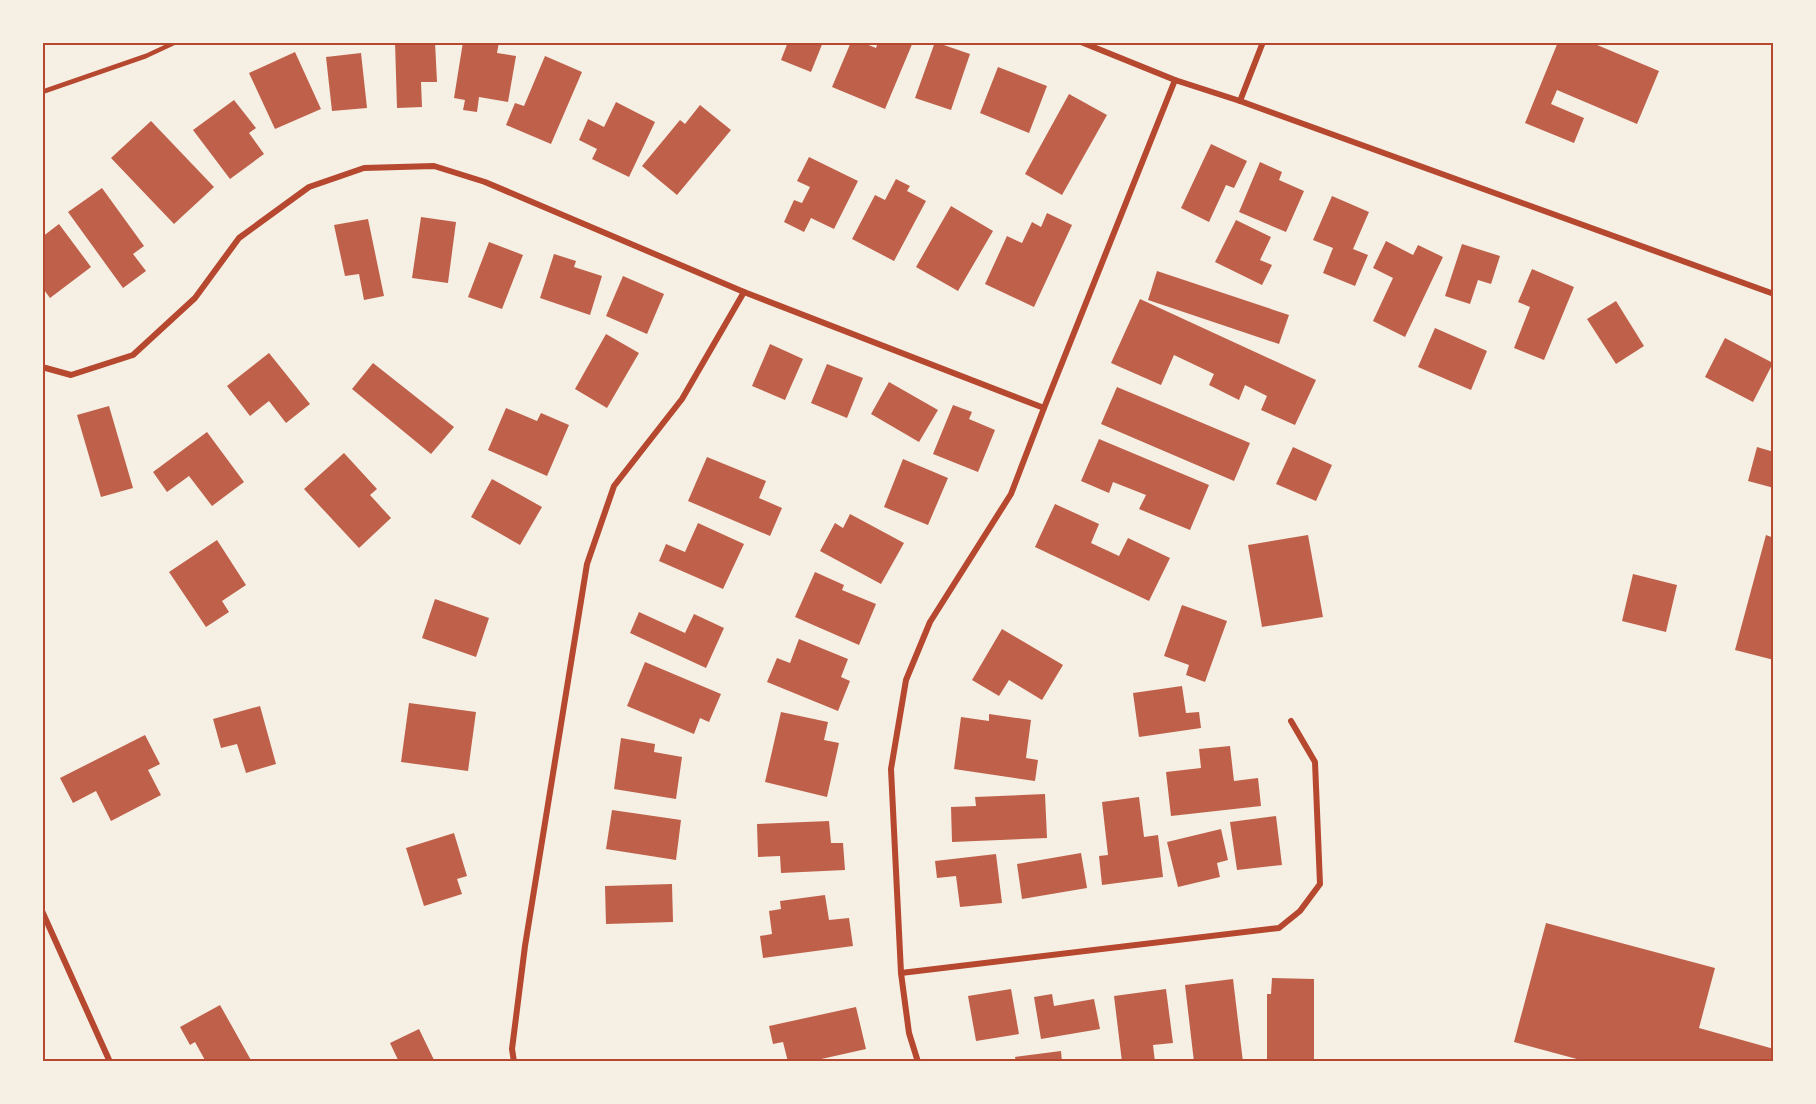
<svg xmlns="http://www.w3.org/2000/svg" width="1816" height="1104" font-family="'IBM Plex Sans',sans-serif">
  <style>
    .building { fill: #bf614a }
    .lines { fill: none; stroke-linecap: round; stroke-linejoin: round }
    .service { stroke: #b5482f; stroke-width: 4.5 }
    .minor { stroke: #b5482f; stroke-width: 6 }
    .neatline { fill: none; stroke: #b5482f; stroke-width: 2 }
  </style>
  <rect width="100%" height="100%" fill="#f6efe4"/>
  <g class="building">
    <path d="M395,42H435L437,82H421L422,107L397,108Z"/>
    <path d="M463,42H499L497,53L516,56L508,102L479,97L477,112L463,110L465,100L454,98Z"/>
    <path d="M788,42H823L811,72L781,60Z"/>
    <path d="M851,42H861L876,48L878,42H913L885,109L832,87Z"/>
    <path d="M935,42L970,54L951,110L915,98Z"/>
    <path d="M1558,42H1590L1659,71L1637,124L1557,90L1551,104L1584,118L1574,143L1525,123Z"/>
    <path d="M295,52L321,109L275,129L249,73Z"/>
    <path d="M361,53L367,108L332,111L326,57Z"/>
    <path d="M545,56L582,72L551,144L506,125L515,103L524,106Z"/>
    <path d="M998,67L1047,86L1029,133L980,113Z"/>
    <path d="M1069,94L1107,115L1062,195L1025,174Z"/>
    <path d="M234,100L256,128L249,133L264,154L230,179L193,130Z"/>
    <path d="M616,102L655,122L629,177L592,159L597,149L579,140L588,119L604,127Z"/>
    <path d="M700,105L731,130L677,195L642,166L680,120L685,124Z"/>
    <path d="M151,121L214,187L174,224L111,158Z"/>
    <path d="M1211,144L1247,161L1234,188L1226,185L1209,222L1181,208Z"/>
    <path d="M809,157L858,181L834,229L811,218L804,232L784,222L794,200L802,203L810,187L797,181Z"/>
    <path d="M1260,162L1282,172L1279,180L1304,191L1286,232L1239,212Z"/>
    <path d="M896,179L910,186L907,191L926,201L894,261L852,239L875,195L885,200Z"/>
    <path d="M102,188L144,246L133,254L146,271L123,288L68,212Z"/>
    <path d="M1332,196L1369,212L1353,249L1368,255L1355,286L1323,273L1333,248L1313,240Z"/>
    <path d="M951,206L993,231L958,291L916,267Z"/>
    <path d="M1047,213L1072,225L1034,307L985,284L1007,236L1022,243L1032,222L1041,227Z"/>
    <path d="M421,217L456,222L448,283L412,278Z"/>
    <path d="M368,219L384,296L364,300L359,274L345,276L334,225Z"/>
    <path d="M1236,220L1271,237L1260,260L1272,265L1262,285L1215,262Z"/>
    <path d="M59,224L91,267L50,298L42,287V237Z"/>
    <path d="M1386,241L1413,255L1418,245L1443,257L1405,337L1373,321L1393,278L1373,268Z"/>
    <path d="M489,242L523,255L502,309L468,297Z"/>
    <path d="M1462,244L1500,256L1491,284L1478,280L1470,304L1445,296Z"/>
    <path d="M554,254L576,261L574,267L602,276L590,315L540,298Z"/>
    <path d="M1532,269L1574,287L1544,360L1514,348L1530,307L1518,302Z"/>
    <path d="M1157,271L1289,315L1279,344L1148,300Z"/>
    <path d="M623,276L664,294L647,334L606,316Z"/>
    <path d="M1140,299L1316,380L1295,425L1261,410L1267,396L1245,385L1239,400L1209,385L1214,374L1174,355L1161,385L1111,363Z"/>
    <path d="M1616,301L1644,346L1616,364L1587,319Z"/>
    <path d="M1435,328L1487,351L1471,390L1418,367Z"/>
    <path d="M606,334L639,353L607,408L575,389Z"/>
    <path d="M1725,338L1773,363L1753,402L1705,377Z"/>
    <path d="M770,344L803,359L785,400L752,386Z"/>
    <path d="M269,353L310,404L286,423L269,401L250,416L227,386Z"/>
    <path d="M373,363L454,427L431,454L352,389Z"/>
    <path d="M827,364L863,378L847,418L811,403Z"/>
    <path d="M889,382L938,410L919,442L871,414Z"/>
    <path d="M1117,387L1250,443L1234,481L1101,424Z"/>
    <path d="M953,405L972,412L969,419L995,430L978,472L933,454Z"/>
    <path d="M109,406L133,488L101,497L77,415Z"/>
    <path d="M506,408L537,421L541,413L569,425L547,476L488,450Z"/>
    <path d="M207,432L244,482L212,506L189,476L167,492L153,472Z"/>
    <path d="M1099,439L1209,485L1190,530L1139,509L1146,495L1113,482L1109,493L1081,481Z"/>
    <path d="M1293,447L1332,465L1316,501L1276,484Z"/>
    <path d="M1757,447L1774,452V488L1748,481Z"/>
    <path d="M344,453L377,489L370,495L391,518L359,548L304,489Z"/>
    <path d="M707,457L766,481L759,498L782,508L770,536L688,501Z"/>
    <path d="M903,459L948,478L928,525L884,507Z"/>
    <path d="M492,479L542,507L520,545L471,517Z"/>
    <path d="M1055,504L1099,524L1091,543L1119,556L1128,538L1170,558L1149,601L1035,547Z"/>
    <path d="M850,514L904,543L881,584L820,551L835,523L843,528Z"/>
    <path d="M698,523L744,544L723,589L659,561L666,544L685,552Z"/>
    <path d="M1308,535L1323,617L1262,627L1248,545Z"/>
    <path d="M1766,535L1774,538V660L1735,650Z"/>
    <path d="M217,540L246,585L222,601L229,612L206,627L169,572Z"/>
    <path d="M815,572L844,585L842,590L876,604L859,645L795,617Z"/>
    <path d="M1633,574L1677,585L1666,632L1622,621Z"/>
    <path d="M435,599L489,618L476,657L422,638Z"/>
    <path d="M1182,605L1227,621L1205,682L1186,675L1189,665L1164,656Z"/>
    <path d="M639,612L685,633L694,614L724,628L706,668L630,633Z"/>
    <path d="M1002,629L1063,665L1042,700L1009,680L999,696L972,680Z"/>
    <path d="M799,639L848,659L841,677L850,681L838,711L767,682L777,658L790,663Z"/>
    <path d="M645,662L721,694L709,722L700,718L694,734L627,706Z"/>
    <path d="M1182,686L1186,713L1199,712L1201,728L1139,737L1133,693Z"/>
    <path d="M409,703L476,712L468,771L401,762Z"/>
    <path d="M260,706L276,764L246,773L237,744L221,748L213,719Z"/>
    <path d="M781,712L828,722L824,740L839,743L827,797L765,782Z"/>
    <path d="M989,714L1031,720L1026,758L1038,760L1035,781L954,769L961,717L989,721Z"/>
    <path d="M145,735L160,764L148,770L161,795L111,821L96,791L73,803L60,778Z"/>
    <path d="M621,738L655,744L654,752L682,757L676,799L614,789Z"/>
    <path d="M1230,746L1234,781L1258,778L1261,806L1171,816L1166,772L1201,768L1199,749Z"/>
    <path d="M1045,794L1047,838L952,842L951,807L976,806L975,797Z"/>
    <path d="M1139,797L1144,837L1158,835L1163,877L1102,885L1099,856L1108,855L1102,802Z"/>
    <path d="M612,810L681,820L676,860L606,849Z"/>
    <path d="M1276,816L1282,865L1237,870L1230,822Z"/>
    <path d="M829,821L831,843H843L845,870L781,873L780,856L758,857L757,824Z"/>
    <path d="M1221,829L1228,860L1217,863L1220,877L1178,887L1167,842Z"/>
    <path d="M454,833L467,876L457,879L462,894L424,906L406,848Z"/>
    <path d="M1081,853L1087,888L1022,899L1017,864Z"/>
    <path d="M996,854L1002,903L960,907L956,876L937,878L935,861Z"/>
    <path d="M672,884L673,922L606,924L605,886Z"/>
    <path d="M825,895L829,920L849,918L853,946L763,958L760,936L772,934L769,911L781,909L780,901Z"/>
    <path d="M1546,923L1715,968L1699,1028L1774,1049V1062H1588L1514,1042Z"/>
    <path d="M1272,978L1314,979V1062H1267V994H1271Z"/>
    <path d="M1233,979L1243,1062H1194L1185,985Z"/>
    <path d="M1011,989L1019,1034L976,1041L968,996Z"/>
    <path d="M1166,989L1173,1043L1153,1045L1155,1062H1122L1114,996Z"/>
    <path d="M1052,994L1054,1006L1094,999L1100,1029L1041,1039L1034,997Z"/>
    <path d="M220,1005L252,1062H206L195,1042L190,1045L180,1027Z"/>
    <path d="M856,1007L866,1049L808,1062H788L783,1042L773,1044L769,1026Z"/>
    <path d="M419,1029L435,1062H399L390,1043Z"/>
    <path d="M1061,1051L1062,1062H1016L1015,1057Z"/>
  </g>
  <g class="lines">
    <path class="service" d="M42,92L146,56L176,42"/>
    <g class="minor">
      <path d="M1081,42L1175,80L1240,101L1774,294"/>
      <path d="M1240,101L1263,42"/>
      <path d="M42,367L71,375L133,355L195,298L239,238L309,187L364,168L434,166L485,182L744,292L1044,408"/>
      <path d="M42,911L110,1062"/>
      <path d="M901,973L1279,928L1300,911L1320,884L1315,762L1291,721"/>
      <path d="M514,1062L512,1049L525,946L587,564L614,486L682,399L744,292"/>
      <path d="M918,1062L909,1033L901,973L891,769L906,680L930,622L1011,494L1044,408L1175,80"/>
    </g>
  </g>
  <rect width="1816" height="1104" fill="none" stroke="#f6efe4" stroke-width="87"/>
  <rect x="44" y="44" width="1728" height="1016" class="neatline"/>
</svg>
